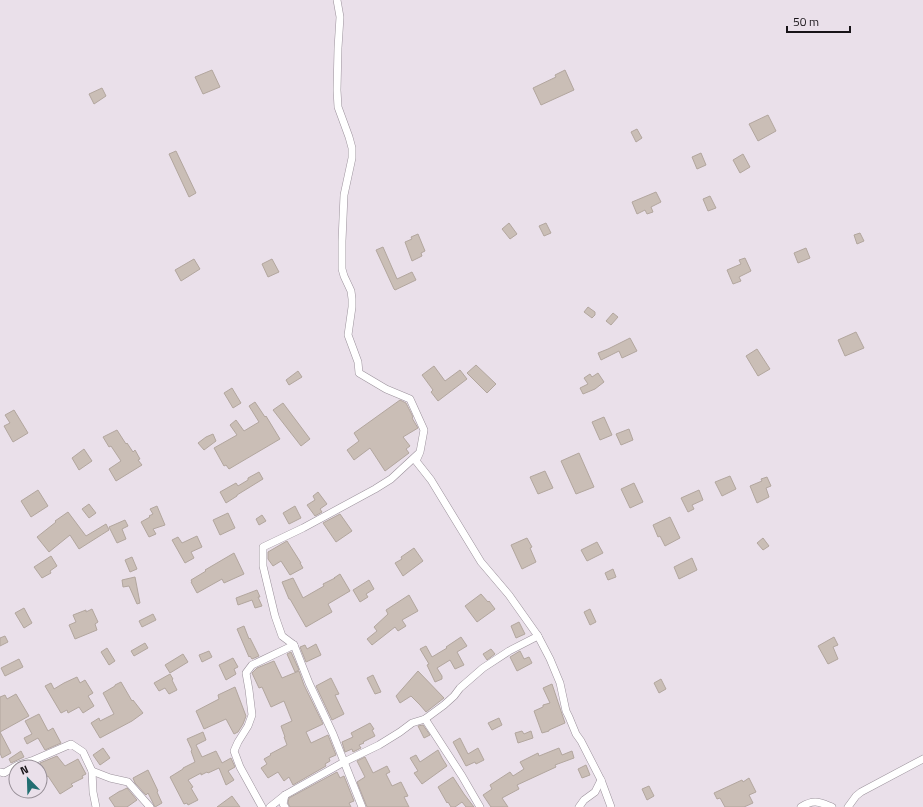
<svg xmlns="http://www.w3.org/2000/svg" width="923" height="807" font-family="'Titillium Web',sans-serif">
  <style>
    .building { fill: #cabeb6; stroke: #b2a69e }
    .lines { fill: none; stroke-linecap: round; stroke-linejoin: round }
    .street-casing { stroke: #9b919b; stroke-width: 8 }
    .street { stroke: #fff; stroke-width: 7 }
  </style>
  <rect width="100%" height="100%" fill="#eae0ea"/>
  <g class="building">
    <path d="M212,70L220,87L203,94L195,77Z"/>
    <path d="M565,70L574,90L541,105L533,88L556,77L555,75Z"/>
    <path d="M102,88L106,96L94,104L89,94Z"/>
    <path d="M768,115L776,131L758,141L749,124Z"/>
    <path d="M637,129L642,138L636,142L631,132Z"/>
    <path d="M176,151L196,193L189,197L169,154Z"/>
    <path d="M701,153L706,165L697,169L692,157Z"/>
    <path d="M743,154L750,167L740,173L733,160Z"/>
    <path d="M656,192L661,202L651,207L653,212L647,214L645,210L637,214L632,202Z"/>
    <path d="M710,196L716,208L708,211L703,199Z"/>
    <path d="M509,223L517,234L510,239L502,229Z"/>
    <path d="M546,223L551,233L544,236L539,226Z"/>
    <path d="M860,233L864,241L857,244L854,235Z"/>
    <path d="M418,234L425,251L421,253L422,256L412,261L405,242L412,239L411,237Z"/>
    <path d="M383,247L397,279L412,272L416,280L395,290L394,289L376,250Z"/>
    <path d="M806,248L810,258L798,263L794,253Z"/>
    <path d="M745,258L751,271L739,277L741,281L733,284L727,270L741,264L739,260Z"/>
    <path d="M194,259L200,269L181,281L175,270Z"/>
    <path d="M272,259L279,272L268,277L262,264Z"/>
    <path d="M588,307L595,312V315L592,318L584,312Z"/>
    <path d="M613,313L618,317L611,325L606,321Z"/>
    <path d="M856,332L864,348L845,356L838,340Z"/>
    <path d="M630,338L637,351L622,358L619,351L601,360L598,353L608,349Z"/>
    <path d="M757,349L770,369L758,376L746,356Z"/>
    <path d="M476,365L496,384L487,393L467,373Z"/>
    <path d="M434,366L445,381L460,370L467,379L438,401L431,392L433,390L422,375Z"/>
    <path d="M298,371L302,377L289,385L286,380Z"/>
    <path d="M598,373L604,382L595,389L583,394L580,388L588,384L584,378L590,374L592,377Z"/>
    <path d="M232,388L241,403L233,408L224,393Z"/>
    <path d="M400,400L406,403L413,417L412,418L418,428L403,437L410,446L406,449L409,453L385,471L370,448L354,460L347,450L359,441L354,433Z"/>
    <path d="M255,402L265,417L266,416L280,439L229,469L226,465L224,466L214,448L237,435L230,425L236,420L244,431L259,422L249,406Z"/>
    <path d="M283,403L310,439L301,446L273,410Z"/>
    <path d="M14,410L28,433L13,442L4,426L10,423L5,415Z"/>
    <path d="M604,417L612,435L600,440L592,422Z"/>
    <path d="M629,429L633,440L621,445L616,434Z"/>
    <path d="M117,430L126,444L127,443L133,452L135,450L140,459L138,460L142,465L116,481L109,469L121,461L111,446L109,447L103,437Z"/>
    <path d="M213,434L216,441L204,450L198,443L206,437Z"/>
    <path d="M84,449L92,461L79,470L72,458Z"/>
    <path d="M579,453L594,487L576,494L561,461Z"/>
    <path d="M545,471L553,488L538,494L530,477Z"/>
    <path d="M259,472L263,479L237,495V496L226,503L220,492L236,483L238,486L248,480V478Z"/>
    <path d="M730,476L736,489L722,496L715,482Z"/>
    <path d="M767,477L771,486L766,488L769,497L757,503L750,486L762,481L761,479Z"/>
    <path d="M634,483L643,502L630,508L621,489Z"/>
    <path d="M38,490L48,506L31,517L21,501Z"/>
    <path d="M699,490L703,500L692,505L694,509L688,512L681,498Z"/>
    <path d="M318,492L327,504L320,509L322,512L315,516L307,505L315,500L313,496Z"/>
    <path d="M89,504L96,513L89,518L82,509Z"/>
    <path d="M157,506L165,525L153,529L156,534L149,537L141,522L150,517L149,516L153,514L150,509Z"/>
    <path d="M295,506L301,518L289,524L283,513Z"/>
    <path d="M68,512L86,536L106,524L109,530L79,549L70,535L49,552L37,537L56,522L55,521Z"/>
    <path d="M228,513L235,528L220,535L213,520Z"/>
    <path d="M340,514L352,531L336,542L323,523Z"/>
    <path d="M262,515L266,521L259,525L256,519Z"/>
    <path d="M670,517L680,538L665,546L660,536L658,537L653,525Z"/>
    <path d="M125,520L128,526L122,529L126,539L117,543L109,527Z"/>
    <path d="M197,536L202,547L191,552L194,558L185,563L172,540L178,537L182,543Z"/>
    <path d="M527,538L532,547L530,548L536,562L522,569L511,545Z"/>
    <path d="M763,538L769,546L763,550L757,543Z"/>
    <path d="M287,541L301,563H300L303,568L290,575L281,561L273,566L268,559V552L280,545Z"/>
    <path d="M597,542L603,553L587,561L581,550Z"/>
    <path d="M414,548L423,561L403,576L395,563L402,559L401,557Z"/>
    <path d="M234,553L244,574L224,583L222,579L197,593L191,582H192L191,580L206,571L205,570Z"/>
    <path d="M51,556L57,566L50,571L51,573L42,578L34,567Z"/>
    <path d="M132,557L137,569L130,572L125,560Z"/>
    <path d="M692,558L697,570L679,579L674,567Z"/>
    <path d="M613,569L616,577L608,580L605,573Z"/>
    <path d="M340,574L350,591L328,604L332,612L306,627L290,599H289L282,582L293,578L303,598L324,586L323,584L335,578H334Z"/>
    <path d="M135,577L140,603L137,604L129,586L123,587L122,580Z"/>
    <path d="M369,580L374,589L366,594L368,597L360,602L353,590Z"/>
    <path d="M257,590L260,597H258L262,606L255,608L252,600L238,605L236,598Z"/>
    <path d="M481,594L488,602L489,601L495,609L477,622L465,606Z"/>
    <path d="M409,595L418,611L402,620L406,626L398,631L395,627L372,645L367,639L377,631L374,627L388,614L386,610Z"/>
    <path d="M24,608L32,623L24,628L15,613Z"/>
    <path d="M92,609L98,622L95,624L97,630L75,639L69,625L76,622L73,615L86,610V612Z"/>
    <path d="M590,609L596,622L590,625L584,612Z"/>
    <path d="M153,614L156,620L142,627L139,621Z"/>
    <path d="M519,622L525,634L516,638L511,626Z"/>
    <path d="M244,626L249,639L250,638L259,656L252,659L250,656L249,657L237,629Z"/>
    <path d="M5,636L8,642L0,646V638Z"/>
    <path d="M461,637L467,646L457,652L464,665L455,669L450,660L437,668L442,676V679L435,682L427,665L429,664L420,649L426,646L432,657L447,648L446,647Z"/>
    <path d="M834,637L838,645L833,647L838,659L828,664L818,646Z"/>
    <path d="M145,643L148,648L134,656L131,651Z"/>
    <path d="M316,644L321,655L306,662L300,647L305,645L307,649Z"/>
    <path d="M107,648L115,661L109,665L101,652Z"/>
    <path d="M491,649L495,654L487,660L483,654Z"/>
    <path d="M209,651L212,657L202,662L199,655Z"/>
    <path d="M520,651L524,659L529,657L532,663L517,671L510,657Z"/>
    <path d="M291,652L299,670L295,672L287,654Z"/>
    <path d="M183,654L188,662L170,673L165,665Z"/>
    <path d="M233,658L238,667L234,669L236,674L226,680L219,665Z"/>
    <path d="M19,659L23,667L5,676L1,668Z"/>
    <path d="M274,661L282,678L299,671L304,685L323,724L306,732L311,743L328,735L336,755L329,758L330,761L325,764L326,766L293,785L289,777L284,781L278,772L268,778L261,768L267,764L264,759L271,755L270,754L287,745L284,737H285L281,726L292,721L284,701L271,707L262,687L259,688L252,673L257,668Z"/>
    <path d="M418,671L444,698L426,712L420,705L411,696L400,703L396,696Z"/>
    <path d="M170,674L173,679L172,680L177,690L169,694L165,688L159,691L154,683Z"/>
    <path d="M373,675L381,692L375,694L367,678Z"/>
    <path d="M77,677L80,683L85,680L93,693L88,696L94,706L83,713L79,707L68,713L67,710L61,713L45,686L51,683L54,689L64,683Z"/>
    <path d="M331,678L339,694L335,695L344,714L332,720L316,686Z"/>
    <path d="M661,679L666,689L659,693L654,683Z"/>
    <path d="M121,682L132,701L133,700L143,713L132,721L100,738L91,723L99,718L100,721L114,714L103,693L115,686V685Z"/>
    <path d="M552,684L565,723L549,730V731L542,733L534,711L543,707V705L550,703L543,688Z"/>
    <path d="M235,687L246,716L243,724L238,732L234,734L226,719L204,729L196,711L219,699L218,695Z"/>
    <path d="M16,694L29,716L0,732V697L5,695L7,699Z"/>
    <path d="M39,714L48,731L53,728L61,743L45,750L38,738L27,744L24,738L32,734L25,721Z"/>
    <path d="M499,718L502,725L492,730L488,723Z"/>
    <path d="M370,723L374,729L372,730L375,736L363,742L364,743L359,745L361,748L353,752L352,749L345,752L342,742L353,737L351,733Z"/>
    <path d="M423,725L430,735L424,738L418,726Z"/>
    <path d="M522,731L524,734L531,731L533,738L518,743L515,733Z"/>
    <path d="M0,732L11,753L2,758L0,753Z"/>
    <path d="M203,732L206,740L196,745L202,757L216,751L222,763L231,758L235,767L228,771L234,780L226,785L219,768L208,773L207,772L201,775V773L188,780L193,787L191,788L198,800L188,805L187,803L184,804L170,777L183,769V768L195,762L191,751L192,750L187,739Z"/>
    <path d="M460,738L468,754L478,748L484,760L476,764L475,762L466,766L453,742Z"/>
    <path d="M103,748L110,758L100,765L93,755Z"/>
    <path d="M559,748L562,755L572,751L574,758L555,765L556,767L517,785L519,789L502,798L508,807H491L483,795L492,789L490,785L510,772L513,776L524,769L520,762L538,753L539,756Z"/>
    <path d="M438,750L442,758L447,766L422,784L414,773L418,771L410,758L416,755L420,762Z"/>
    <path d="M21,751L24,757L11,763L9,759Z"/>
    <path d="M57,756L65,766L78,759L86,774L82,776L83,778L71,784L73,786L60,794L48,776L40,780V763Z"/>
    <path d="M365,757L373,773L387,766L390,772L386,774L392,786L401,782L408,796L404,797L409,807H367L357,782L365,777L357,761Z"/>
    <path d="M586,765L590,775L582,778L578,769Z"/>
    <path d="M148,770L158,791L157,792L162,803L155,807L148,793L146,795L135,783L133,778Z"/>
    <path d="M337,772L340,778L344,776L354,801L349,803L351,807H290L288,803L289,798Z"/>
    <path d="M453,777L464,794L474,807H466L462,802L455,807H451L448,802L447,803L438,787Z"/>
    <path d="M749,778L756,792L749,795L753,803L744,807H725L720,798L717,799L714,793L742,780L743,782Z"/>
    <path d="M649,786L654,796L647,800L642,789Z"/>
    <path d="M127,788L137,800L127,807H115L109,798L120,791H121Z"/>
    <path d="M232,796L240,807H217Z"/>
  </g>
  <g class="lines">
    <g class="street-casing">
      <g id="street">
        <path d="M337,0L340,17L338,48L337,90L338,107L349,137L352,148V158L344,195L342,241V269L344,276L351,291L352,299V307L348,335L358,362L359,373L386,389L410,399L424,430L420,452L416,461L431,480L481,562L509,595L538,636L550,659L560,683L566,711L569,717L576,734L581,741L601,780L611,807"/>
        <path d="M425,719L462,776L480,807"/>
        <path d="M92,771L93,792L96,807"/>
        <path d="M0,772L4,773L18,765L34,760L71,744L83,752L92,771L110,778L128,782L150,807"/>
        <path d="M262,807L240,767L234,751L238,742L248,726L252,715L249,690L246,673L252,665L294,645"/>
        <path d="M270,807L285,795L344,762L379,745L400,732L412,723L425,719L444,705L454,696L460,688L483,668L509,651L538,636"/>
        <path d="M285,807L283,804L285,795"/>
        <path d="M362,807L333,734L309,683L294,645L282,636L275,616L263,566V547L303,528L375,489L391,479L418,454"/>
        <path d="M579,807L584,800L595,792L601,780"/>
        <path d="M801,807C814,799 819,802 832,807"/>
        <path d="M848,807L856,796L861,792L923,759"/>
      </g>
    </g>
    <use href="#street" class="street"/>
  </g>
  <g transform="translate(28 779) rotate(337)"><circle r="19" fill="#eae0ea" stroke="#968e96"/>
  <path d="M0-3L7 15L0 10L-7 15Z" fill="#226e71"/>
  <text y="-6" font-size="11" font-weight="bold" text-anchor="middle" fill="#181418">N</text>
  </g>
  <path d="M787 26v6h63v-6" fill="none" stroke="#181418" stroke-width="2"/>
  <text x="793" y="26" font-size="12" fill="#181418" stroke="#eae0ea" stroke-width="3" paint-order="stroke">50 m</text>
</svg>
